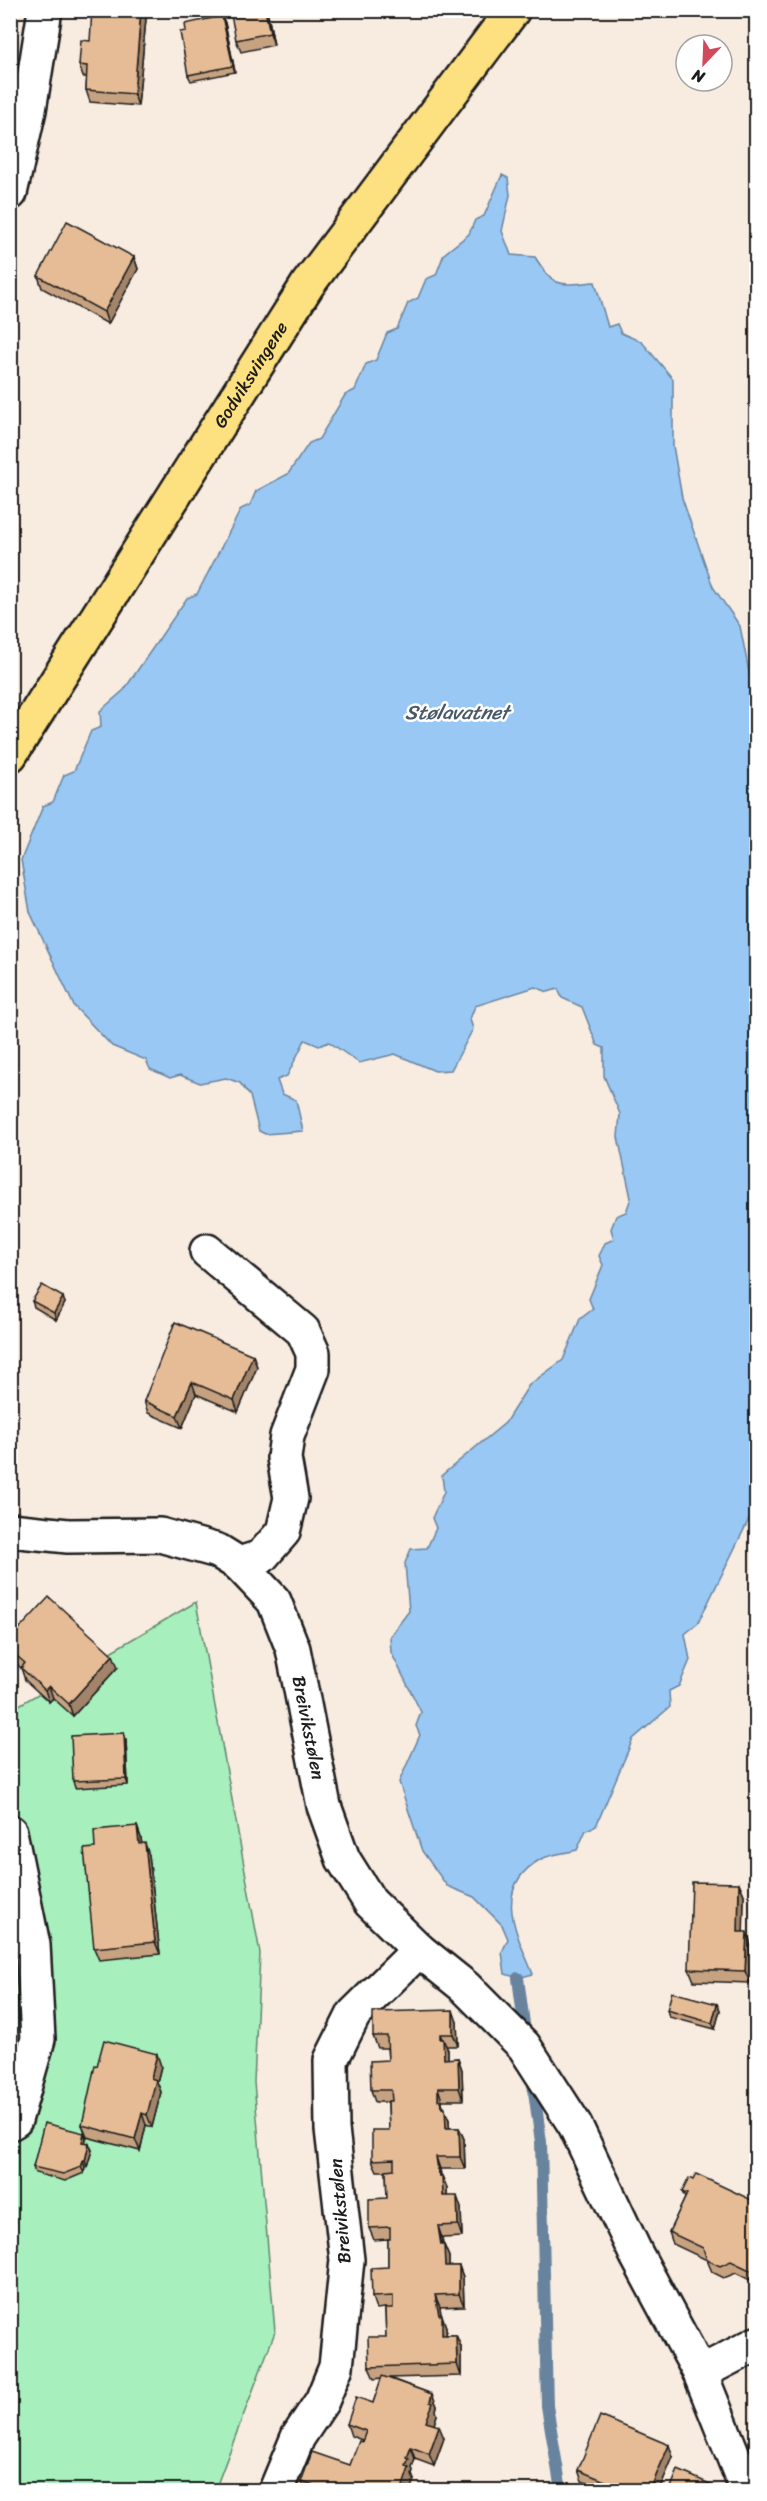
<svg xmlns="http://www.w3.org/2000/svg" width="767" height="2501" font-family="Sriracha,sans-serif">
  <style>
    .green { fill: #a7efbd; stroke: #62866c; stroke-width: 1.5 }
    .water { fill: #99c8f4; stroke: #67839e; stroke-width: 1.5 }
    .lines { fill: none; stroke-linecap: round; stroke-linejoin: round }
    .stream { stroke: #67839e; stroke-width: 12 }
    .minor-casing { stroke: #1c1c1c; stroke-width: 38 }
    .major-casing { stroke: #1c1c1c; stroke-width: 38 }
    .minor { stroke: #fff; stroke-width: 33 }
    .major { stroke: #fde080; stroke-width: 33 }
    .wall { fill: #c6a281; stroke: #1c1c1c; stroke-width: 1.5 }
    .shaded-wall { fill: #a18469; stroke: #1c1c1c; stroke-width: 1.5 }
    .building { fill: #e6bc96; stroke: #1c1c1c; stroke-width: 1.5 }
    .labels { text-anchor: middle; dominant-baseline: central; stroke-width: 5; stroke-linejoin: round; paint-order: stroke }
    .street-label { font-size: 18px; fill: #1c1c1c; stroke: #fff }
    .water-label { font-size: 20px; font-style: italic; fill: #485868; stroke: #fff }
  </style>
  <rect width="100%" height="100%" fill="#f8ebe0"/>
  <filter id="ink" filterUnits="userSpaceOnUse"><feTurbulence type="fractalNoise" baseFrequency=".0167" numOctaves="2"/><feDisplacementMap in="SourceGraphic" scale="12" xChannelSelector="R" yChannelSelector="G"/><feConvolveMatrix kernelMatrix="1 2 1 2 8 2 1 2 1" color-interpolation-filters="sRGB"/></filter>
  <g filter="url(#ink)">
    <path class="green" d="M196,1602L260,1953L254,2082L275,2332L215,2490H11V1714L14,1708Z"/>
    <path class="water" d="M502,175L508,178L510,195L502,231L511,255L535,257C555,289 558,285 595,282L608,327L617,324L621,333L642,342L673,379V446L682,498L713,587L740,626L751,682L756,680V1428L749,1446L753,1511L698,1623L685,1634L690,1660L679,1686L669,1691L670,1707L633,1739L596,1826L586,1830L577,1850C566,1853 551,1854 541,1859C491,1887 516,1933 533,1974L518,1978L505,1974L502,1952L508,1939L502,1925L474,1897L447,1886L422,1851L399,1782L420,1735L416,1726L421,1712L391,1652L390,1636L409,1611L405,1563L411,1549L427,1548L436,1528L432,1518L444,1492L442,1475L505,1423L529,1385L563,1360L580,1319L593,1309L589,1299L603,1265L599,1256L605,1243L614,1239L611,1229L616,1216L626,1212L631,1198L618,1137L620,1114L604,1076V1048L597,1045L582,1007L562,998L558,989L548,992L535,987L475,1006L470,1019L473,1029L451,1070L435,1071L395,1054L359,1063L329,1042L319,1046L305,1040L287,1076L277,1080L282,1094L296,1100L303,1131L265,1134L259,1131L250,1096L240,1083L226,1078L200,1083L180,1075L170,1078L150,1069L146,1060L112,1046L74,1006L30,912L21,860L43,806L53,802L64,775L74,771L91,731L101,727L100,711L124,690L187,598L197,594L241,509L250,505L256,491L288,474L309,443L319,439L345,395L355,390L366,364L376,360L387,333L397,329L408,303L418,298L426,279L436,275L444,254L469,234L475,220L484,216Z"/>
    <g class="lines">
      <g class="stream">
        <path d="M518,1978L526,2039"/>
        <path d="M532,2077L541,2142L547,2406L561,2490"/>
      </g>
      <g class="minor-casing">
        <g id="minor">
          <path d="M10,193L29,110L45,10"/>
          <path d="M207,1251L303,1331L313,1353V1369L287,1436L284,1458L291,1498L283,1532L261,1557L239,1564"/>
          <path id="s1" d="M10,1530L68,1536L160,1535L218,1551L239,1564L274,1601L293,1649L324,1806L343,1859L370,1902L419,1950L465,1987L524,2046L575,2125L636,2254L700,2373L747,2490"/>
          <path d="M10,1832L33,1945L38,2039L15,2120L10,2123"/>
          <path d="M700,2373L756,2344"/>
          <path d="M276,2490L298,2437L322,2401L336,2367L347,2260L332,2129L331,2060L354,2014L419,1950"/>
        </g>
      </g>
      <g class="major-casing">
        <g id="major">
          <path id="s2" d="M10,755L308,284L513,10"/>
        </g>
      </g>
      <use href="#minor" class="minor"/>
      <use href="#major" class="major"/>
    </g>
    <g class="wall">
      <path d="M267,10L274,45L241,52L236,40Z"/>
      <path d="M222,16L225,23L235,72L191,81L188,75L186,31Z"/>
      <path d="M146,18L138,106L90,102L86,90L87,77H83L79,65L90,41Z"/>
      <path d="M134,257L138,269L108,324L42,288L38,276Z"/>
      <path d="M32,1301L65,1303L56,1320L34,1307Z"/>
      <path d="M253,1355L257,1367L238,1412L196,1394L182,1428L148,1413L144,1401Z"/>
      <path d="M10,1639L118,1667L73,1716L53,1698L49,1702L25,1680L21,1668L10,1658Z"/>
      <path d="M124,1733L126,1740L128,1785L75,1788L73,1781Z"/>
      <path d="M137,1826L141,1838L142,1844L149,1855L160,1954L99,1960L94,1948L95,1848Z"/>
      <path d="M739,1883L744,1895L743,1932L751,1944L750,1983L694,1981L689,1969Z"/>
      <path d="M717,2004L720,2010L715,2029L669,2017L667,2010Z"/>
      <path d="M457,2022L458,2046H446L448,2050V2059L458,2058L462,2070L463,2100H442V2103L449,2120V2128H459L464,2139L465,2169H440L441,2176H442L447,2188V2196L461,2208L462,2237L442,2238L443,2245H444L449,2257V2266H459L463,2277L464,2306L440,2307L441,2315L446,2327V2335H456L461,2347V2376L389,2378L432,2394L437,2406L436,2410L437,2415L434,2424L444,2438L434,2466L415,2459L412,2468L413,2471L412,2475L414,2480L410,2489L414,2490H305L301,2482L350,2465L362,2440L351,2436L347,2424L373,2403L382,2378L374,2379L369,2367L386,2337L385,2308L376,2309L372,2297L388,2267V2239L374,2240L369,2228L387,2198L386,2171H377L372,2160L389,2130L388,2102H375L371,2090L388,2060L387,2048H378L373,2036Z"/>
      <path d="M97,2066H161L157,2082L161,2092L152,2127L146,2125L140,2151L87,2137L82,2125Z"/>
      <path d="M84,2133L86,2139L85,2143L92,2150L87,2167H85L84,2173L65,2181L35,2173L33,2167Z"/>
      <path d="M693,2180L756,2202V2283L736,2273L724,2278L712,2272L707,2260L673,2244L669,2232L685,2198L682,2192Z"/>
      <path d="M673,2457L659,2490H604L582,2481L578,2470Z"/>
    </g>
    <g class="shaded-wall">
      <path d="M141,10H143L146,18L138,106L134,94Z"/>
      <path d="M265,10H267L274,45L270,33Z"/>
      <path d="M222,16L225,23L235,72L233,66Z"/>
      <path d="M134,257L138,269L108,324L104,312Z"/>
      <path d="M12,563L16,575L10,595V568Z"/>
      <path d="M63,1297L65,1303L56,1320L54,1313Z"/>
      <path d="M253,1355L257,1367L238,1412L234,1400Z"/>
      <path d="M192,1382L196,1394L182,1428L177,1416Z"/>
      <path d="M113,1655L118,1667L73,1716L69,1704Z"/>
      <path d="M49,1686L53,1698L49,1702L45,1690Z"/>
      <path d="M124,1733L126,1740L128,1785L126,1779Z"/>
      <path d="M137,1826L141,1838L143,1856L139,1844Z"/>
      <path d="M145,1843L149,1855L160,1954L155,1942Z"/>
      <path d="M739,1883L744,1895L743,1944L738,1932Z"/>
      <path d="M747,1932L751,1944L750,1983L745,1971Z"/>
      <path d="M717,2004L720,2010L715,2029L712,2023Z"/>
      <path d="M453,2010L457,2022L458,2046L453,2034Z"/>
      <path d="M440,2034L444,2043L443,2039L448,2050V2071L444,2059Z"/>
      <path d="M157,2054L161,2066L157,2082L161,2092L152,2127L147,2115L151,2078Z"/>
      <path d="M458,2058L462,2070L463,2100L459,2088Z"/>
      <path d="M438,2088L442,2100V2103L449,2120L450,2140L446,2128L438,2100Z"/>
      <path d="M142,2113L146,2125L140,2151L135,2139Z"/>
      <path d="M459,2128L464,2139L465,2169L460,2157Z"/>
      <path d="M84,2133L86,2139L84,2148L82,2142Z"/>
      <path d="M89,2143L92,2150L87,2167L85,2161Z"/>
      <path d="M436,2157L440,2169L442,2183V2176L447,2188V2208L443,2196Z"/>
      <path d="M83,2161L85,2167L84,2173L81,2167Z"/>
      <path d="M457,2196L461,2208L462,2237L458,2225Z"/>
      <path d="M438,2226L442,2238L444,2253V2245L449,2257V2278L445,2266Z"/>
      <path d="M459,2266L463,2277L464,2306L459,2294Z"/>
      <path d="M435,2295L440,2307L442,2323V2315L446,2327L447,2347L442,2335Z"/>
      <path d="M456,2335L461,2347V2376L457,2364Z"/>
      <path d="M432,2394L437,2406L436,2410L437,2415L431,2434L426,2422Z"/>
      <path d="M439,2426L444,2438L434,2466L429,2454Z"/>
      <path d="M669,2445L673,2457L659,2490H650Z"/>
      <path d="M411,2447L415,2459L412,2468L413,2471L412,2475L414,2480L410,2490L403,2486L407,2458Z"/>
    </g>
    <g class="building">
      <path d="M92,10H141L134,94L86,90L87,66L79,65L81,40L90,41Z"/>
      <path d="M230,10H265L270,33L236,40Z"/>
      <path d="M222,16L233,66L188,75L180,32L186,31L185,24Z"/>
      <path d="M67,221L134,257L104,312L38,276Z"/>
      <path d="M42,1285L63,1297L54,1313L32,1301Z"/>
      <path d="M175,1322L253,1355L234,1400L192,1382L177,1416L144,1401Z"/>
      <path d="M49,1597L113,1655L69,1704L49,1686L45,1690L21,1668L25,1663L10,1650V1639Z"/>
      <path d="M124,1733L126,1779L73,1781L71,1736Z"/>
      <path d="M137,1826L139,1844L145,1843L155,1942L94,1948L84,1849L95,1848L94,1830Z"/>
      <path d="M692,1882L739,1883L738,1932H747L745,1971L689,1969Z"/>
      <path d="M672,1992L717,2004L712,2023L667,2010Z"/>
      <path d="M453,2010V2034H440V2039H443L444,2059L458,2058L459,2088H438V2100H441L442,2108H445L446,2128H459L460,2157H436L439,2176H442L443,2196H457L458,2225L438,2226L441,2245H444L445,2266H459V2294L435,2295L439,2315H442V2335H456L457,2364L369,2367L368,2337H386L385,2308H393V2296L372,2297L371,2268L388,2267V2239H390V2227L369,2228V2199L387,2198L386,2170L394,2169V2159L372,2160V2130H389L388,2101H392L391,2090H371L370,2061L388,2060L387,2036H373V2012Z"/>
      <path d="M104,2040L157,2054L151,2078L156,2080L147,2115L142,2113L135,2139L82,2125L95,2065L97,2066Z"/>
      <path d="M44,2123L84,2133L82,2142L89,2143L85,2161H83L81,2167L63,2174L33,2167Z"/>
      <path d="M696,2174L756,2202V2273L731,2261L720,2266L707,2260L703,2248L669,2232L687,2194L682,2192L689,2178L693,2180Z"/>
      <path d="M382,2376L432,2394L430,2402L433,2403L426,2422L439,2426L429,2454L411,2447L407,2458L409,2459L406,2466L409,2468L403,2486L414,2490H327L301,2482L312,2452L350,2465L359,2441L362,2442L366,2431L347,2424L356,2397L373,2403Z"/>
      <path d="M600,2416L669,2445L650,2490H627L578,2470Z"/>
      <path d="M678,2470L719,2488L717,2490H670Z"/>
    </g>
  </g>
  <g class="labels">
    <g class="street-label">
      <text stroke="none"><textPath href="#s2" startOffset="450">Godviksvingene</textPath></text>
      <text stroke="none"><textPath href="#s1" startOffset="418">Breivikstølen</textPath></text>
      <text transform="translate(340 2211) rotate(-95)">Breivikstølen</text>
    </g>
    <g class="water-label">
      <text x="457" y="712">Stølavatnet</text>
    </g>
  </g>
  <rect width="767" height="2501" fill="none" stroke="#fff" stroke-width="36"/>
  <rect x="18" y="18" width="731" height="2465" fill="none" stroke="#1c1c1c" stroke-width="2" filter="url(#ink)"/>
  <g transform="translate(704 63) rotate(203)"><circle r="28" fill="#ffffff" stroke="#a4a4a4" stroke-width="1.5"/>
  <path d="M0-4.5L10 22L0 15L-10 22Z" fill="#d1495b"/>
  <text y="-9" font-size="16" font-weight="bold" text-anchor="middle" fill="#1c1c1c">N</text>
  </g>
</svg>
